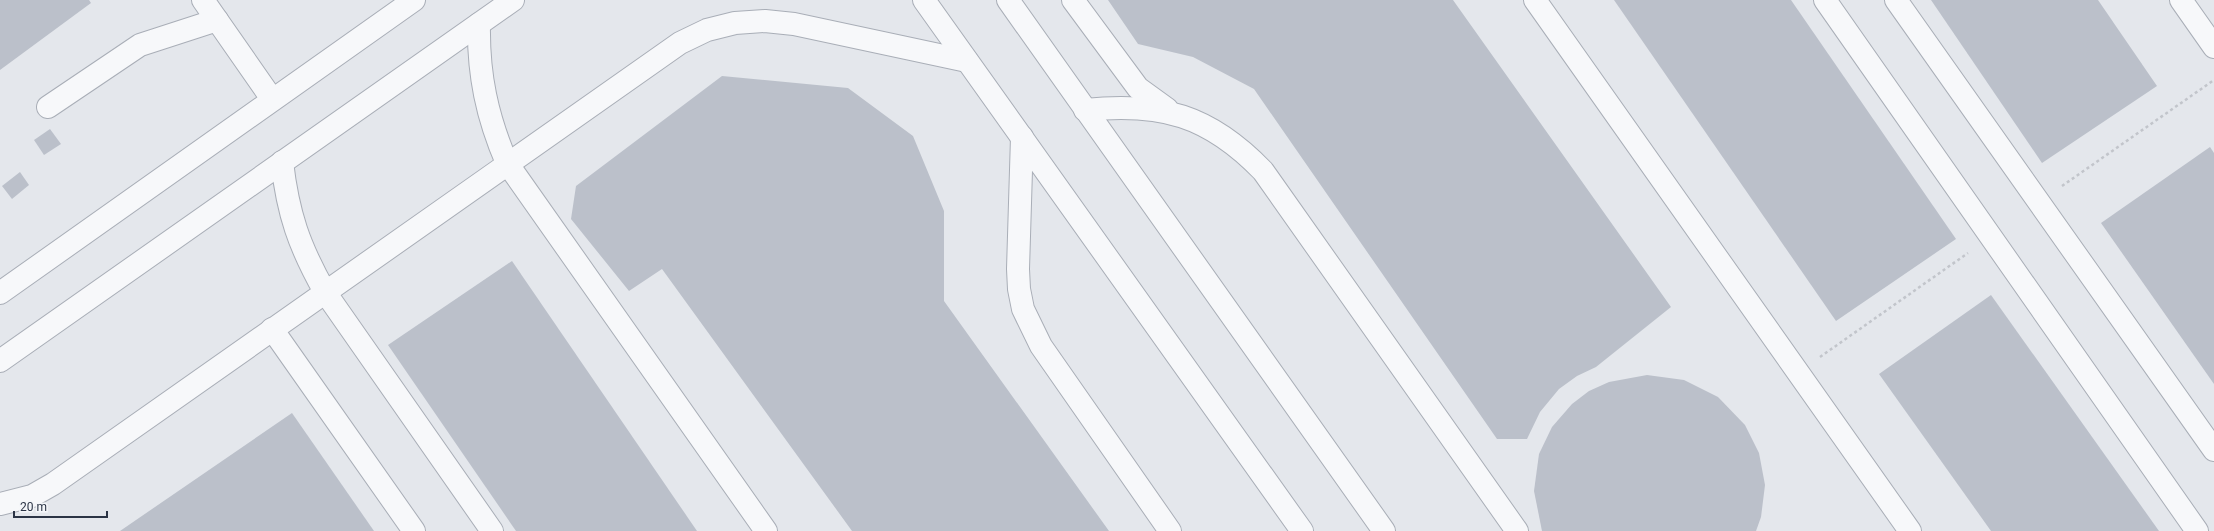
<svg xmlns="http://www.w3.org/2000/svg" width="2214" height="531" font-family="Roboto,sans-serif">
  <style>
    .building { fill: #bbc0ca }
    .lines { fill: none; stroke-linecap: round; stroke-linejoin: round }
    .minor-casing { stroke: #a9aeb7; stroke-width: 24 }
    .path { stroke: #c2c5cb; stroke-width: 2.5; stroke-dasharray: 3 3; stroke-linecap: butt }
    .minor { stroke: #f7f8fa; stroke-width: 22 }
  </style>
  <rect width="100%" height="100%" fill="#e4e7ec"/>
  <g class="building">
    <path d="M0,0H89L91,3L0,70Z"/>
    <path d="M1108,0H1453L1671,307L1596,367L1577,376L1559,389L1540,412L1527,439H1497L1254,89L1193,57L1138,44Z"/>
    <path d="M1614,0H1791L1956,239L1836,321Z"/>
    <path d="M1931,0H2098L2157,86L2042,163Z"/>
    <path d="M722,76L848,88L913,136L944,211V301L1109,531H852L662,269L629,291L571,219L576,186Z"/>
    <path d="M50,129L61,144L44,155L34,140Z"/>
    <path d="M2210,147L2214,153V384L2101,223Z"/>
    <path d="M20,172L29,185L12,199L2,186Z"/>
    <path d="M512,261L697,531H516L388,345Z"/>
    <path d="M1991,295L2159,531H1991L1879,374Z"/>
    <path d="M1647,375L1684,380L1718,397L1745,425L1759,453L1765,485L1761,517L1756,531H1542L1534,491L1539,454L1552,427L1572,404L1589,391L1609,382Z"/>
    <path d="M292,413L374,531H120Z"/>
  </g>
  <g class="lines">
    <g class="minor-casing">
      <g id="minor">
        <path d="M203,0L272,99"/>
        <path d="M924,0L1302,531"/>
        <path d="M1008,0L1384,531"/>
        <path d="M1073,0L1138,88L1167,109"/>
        <path d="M1535,0L1910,531"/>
        <path d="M1825,0L2197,531"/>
        <path d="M1896,0L2214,450"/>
        <path d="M2181,0L2214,47"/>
        <path d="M479,24C478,74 487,117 507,163L766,531"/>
        <path d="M48,107L140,45L217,20"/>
        <path d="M1085,110C1161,102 1209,115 1263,171L1517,531"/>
        <path d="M1022,137L1018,269L1019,289L1023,309L1041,346L1170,531"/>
        <path d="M282,162C288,214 299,246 325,292L492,531"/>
        <path d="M0,293L414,0"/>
        <path d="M272,329L414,531"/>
        <path d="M0,361L513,0"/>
        <path d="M0,504L32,496L53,484L680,43L707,30L735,23L765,21L794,24L967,61"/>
      </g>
    </g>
    <g class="path">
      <path d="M2062,186L2214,80"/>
      <path d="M1820,357L1968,253"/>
    </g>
    <use href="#minor" class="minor"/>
  </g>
  <path d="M14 511v6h93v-6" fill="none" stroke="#2b3445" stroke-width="2"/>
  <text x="20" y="511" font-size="12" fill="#2b3445" stroke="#f4f6f9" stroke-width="3" paint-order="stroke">20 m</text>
</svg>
